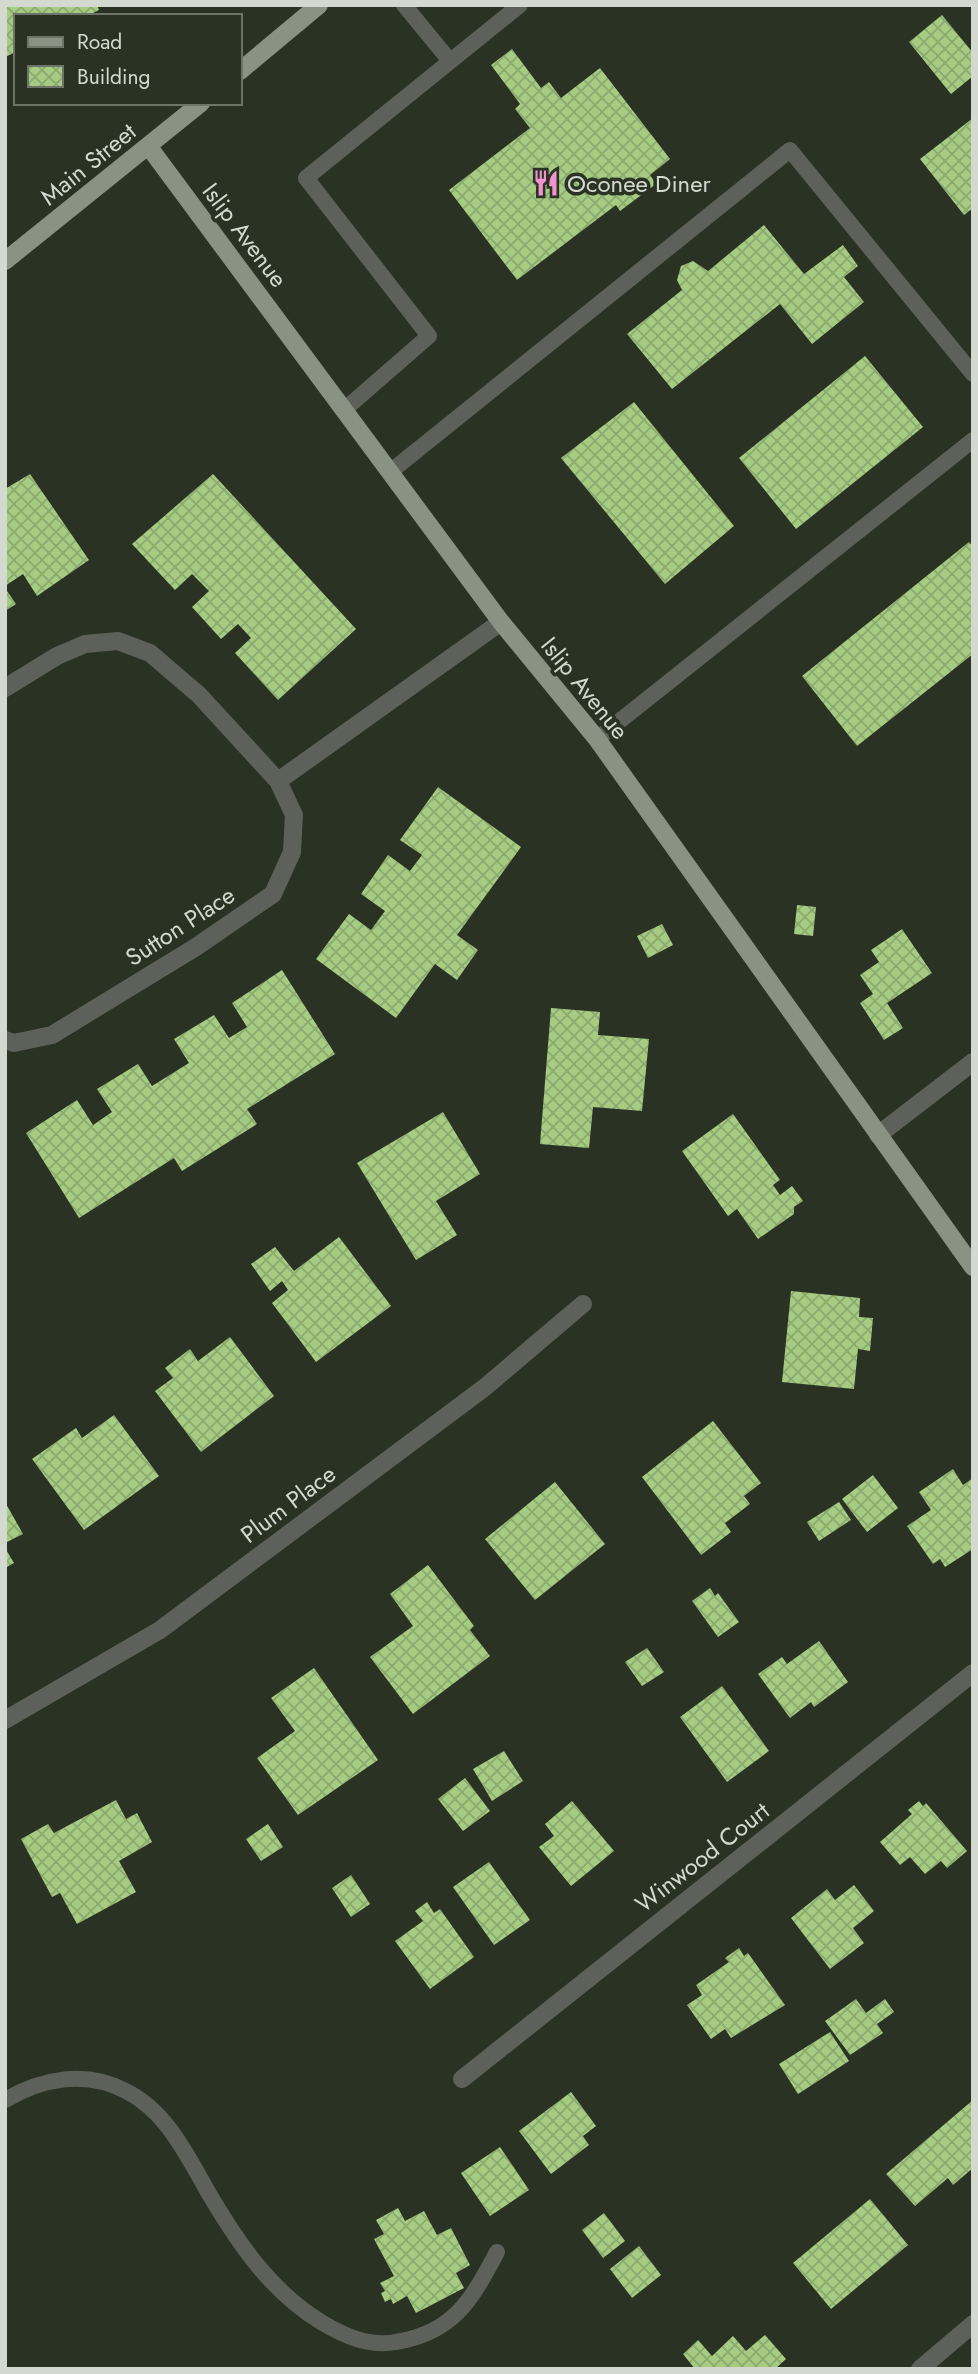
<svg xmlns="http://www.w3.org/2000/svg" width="978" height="2374" font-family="Jost,sans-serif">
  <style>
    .building { fill: url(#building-cross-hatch) }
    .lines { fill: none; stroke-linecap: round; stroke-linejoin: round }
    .service { stroke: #5d615a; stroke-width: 16 }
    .minor { stroke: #5d615a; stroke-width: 18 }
    .primary { stroke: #8a9283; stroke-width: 18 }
    .labels { text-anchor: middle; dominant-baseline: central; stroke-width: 7; stroke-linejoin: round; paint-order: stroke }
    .street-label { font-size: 24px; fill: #d4d9d0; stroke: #2a3223 }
    .poi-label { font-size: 24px; fill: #d4d9d0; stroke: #2a3223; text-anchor: start }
  </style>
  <defs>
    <pattern id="building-cross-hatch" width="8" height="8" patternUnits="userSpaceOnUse" patternTransform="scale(1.75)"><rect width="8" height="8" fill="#a5cc81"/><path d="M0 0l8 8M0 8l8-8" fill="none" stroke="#8ca970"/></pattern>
  </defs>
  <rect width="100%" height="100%" fill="#2a3223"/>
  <g class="building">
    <path d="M5,5H97L99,10L87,16H16V52L5,57Z"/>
    <path d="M942,15L973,53V76L951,94L909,42Z"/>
    <path d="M512,49L541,88L549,82L561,98L600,68L670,159L650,175L656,184L620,211L616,205L517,280L449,190L530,128L515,109L520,104L491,65Z"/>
    <path d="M973,118V208L964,215L920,159Z"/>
    <path d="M764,225L804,274L843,245L858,266L844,277L864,302L812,344L780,304L672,389L627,334L682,290L677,280L681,266L693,261L708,271Z"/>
    <path d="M865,356L923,427L796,529L739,458Z"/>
    <path d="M634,402L734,526L665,584L561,458Z"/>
    <path d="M30,474L89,560L37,596L23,574L5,586V489Z"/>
    <path d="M213,474L356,629L278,700L235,653L251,638L238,624L221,639L192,607L209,591L192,574L175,590L132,544Z"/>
    <path d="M969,542L973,547V654L857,746L802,676Z"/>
    <path d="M5,588L16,604L5,611Z"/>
    <path d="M438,787L521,847L457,935L478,950L457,980L435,964L396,1018L316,959L349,914L371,930L385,911L361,894L388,855L410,871L422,855L400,840Z"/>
    <path d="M797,905L816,907L813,936L794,934Z"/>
    <path d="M662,924L673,945L648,958L637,936Z"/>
    <path d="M902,929L932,973L887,1003L903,1028L884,1040L860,1003L873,994L860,975L879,962L871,950Z"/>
    <path d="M282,970L335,1054L247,1109L257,1124L182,1171L174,1158L79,1218L26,1133L77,1100L93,1125L112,1112L97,1089L138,1064L152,1086L189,1063L174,1039L214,1015L229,1038L247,1027L232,1003Z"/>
    <path d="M551,1008L600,1012L598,1035L649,1039L642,1111L593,1107L589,1148L540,1144Z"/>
    <path d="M443,1112L480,1174L436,1201L457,1235L416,1260L357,1163Z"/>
    <path d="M733,1114L780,1180L773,1185L780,1195L792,1186L803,1201L794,1207V1214L758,1239L737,1209L728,1216L682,1151Z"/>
    <path d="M339,1237L391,1306L316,1362L272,1303L288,1290L282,1281L270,1291L251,1264L275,1247L294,1271Z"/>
    <path d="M791,1291L860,1298L859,1317L873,1318L870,1351L858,1349L854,1389L782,1382Z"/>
    <path d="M230,1337L274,1396L201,1452L155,1391L173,1378L165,1368L190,1349L198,1361Z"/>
    <path d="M114,1415L159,1476L84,1530L32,1459L76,1428L82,1438Z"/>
    <path d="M713,1421L761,1483L744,1496L750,1504L725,1523L731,1532L701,1555L642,1477Z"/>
    <path d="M953,1469L963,1485L973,1478V1549L945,1567L940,1559L933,1564L907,1526L931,1510L919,1492Z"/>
    <path d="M873,1475L898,1508L867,1532L842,1499Z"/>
    <path d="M555,1482L605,1544L535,1600L485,1539Z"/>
    <path d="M5,1502L23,1534L5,1543Z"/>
    <path d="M839,1502L851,1520L819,1541L807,1522Z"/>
    <path d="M5,1548L14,1563L5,1568Z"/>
    <path d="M428,1565L474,1626L470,1630L490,1656L413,1714L370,1657L413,1626L390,1594Z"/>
    <path d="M710,1588L715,1596L718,1593L739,1622L718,1637L692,1601Z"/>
    <path d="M819,1641L848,1682L814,1707L811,1702L790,1718L758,1674L782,1657L787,1664Z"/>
    <path d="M647,1648L664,1672L642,1686L625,1662Z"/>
    <path d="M314,1668L378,1760L298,1815L257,1758L295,1731L271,1698Z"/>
    <path d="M722,1686L769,1751L727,1782L680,1717Z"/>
    <path d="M504,1751L523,1781L492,1801L473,1769Z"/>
    <path d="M465,1778L490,1811L463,1831L438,1799Z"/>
    <path d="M116,1800L126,1819L137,1813L152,1842L119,1861L136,1892L77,1924L60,1893L52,1897L21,1839L48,1824L54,1833Z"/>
    <path d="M572,1801L614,1851L571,1886L539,1847L554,1836L545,1824Z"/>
    <path d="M919,1801L923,1806L926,1803L967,1851L947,1868L941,1861L925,1874L910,1857L900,1865L880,1842L912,1814L908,1810Z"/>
    <path d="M268,1824L283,1847L261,1861L246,1839Z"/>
    <path d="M489,1862L530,1920L494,1945L453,1887Z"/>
    <path d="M351,1875L370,1904L351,1917L332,1888Z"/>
    <path d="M854,1885L874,1911L853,1928L864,1943L830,1969L791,1918L827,1889L835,1900Z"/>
    <path d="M427,1902L434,1913L440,1909L474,1957L430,1989L395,1941L423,1921L415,1911Z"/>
    <path d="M739,1948L744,1956L748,1953L785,2005L731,2038L725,2029L711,2039L687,2005L702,1995L696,1985L729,1962L725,1958Z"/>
    <path d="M856,1999L866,2013L885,1999L894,2012L877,2024L883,2033L850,2055L825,2021Z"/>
    <path d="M830,2032L849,2061L798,2094L779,2064Z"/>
    <path d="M571,2092L596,2126L583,2136L589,2145L551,2174L519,2131Z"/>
    <path d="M973,2100V2168L953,2185L948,2178L915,2206L886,2174Z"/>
    <path d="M500,2147L529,2190L490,2216L461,2173Z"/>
    <path d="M870,2199L908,2245L831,2309L793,2263Z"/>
    <path d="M398,2208L405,2221L424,2211L437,2235L451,2228L470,2265L456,2273L464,2288L416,2313L407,2296L393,2304L391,2299L385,2302L381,2293L385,2291L380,2283L394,2276L374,2239L384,2234L376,2220Z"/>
    <path d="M604,2213L625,2241L603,2258L582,2230Z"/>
    <path d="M639,2246L661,2275L632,2298L610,2269Z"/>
    <path d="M765,2335L786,2359L775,2369H695L683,2354L698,2340L712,2356L733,2336L746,2351Z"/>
  </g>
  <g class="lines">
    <g class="service">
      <path d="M404,5L450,61"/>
      <path d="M344,410L429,336L306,178L520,5"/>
      <path d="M390,472L790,150L973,374"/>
      <path d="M597,739L973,440"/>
      <path d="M5,2100C43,2078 86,2070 126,2091C168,2112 188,2158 211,2197C240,2246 272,2292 321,2322C344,2336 369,2347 396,2342C454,2333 472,2299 497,2252"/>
    </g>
    <g class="minor">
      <path d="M5,688L57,656L85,644L118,641L150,653L199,695L278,781L294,815L292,852L273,894L196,947L52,1035L14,1043L5,1040"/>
      <path d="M278,781L501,622"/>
      <path d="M878,1135L973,1062"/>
      <path d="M5,1720L160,1630L484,1388L583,1304"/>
      <path d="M462,2079L973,1673"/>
      <path d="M920,2369L973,2324"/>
    </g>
    <g class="primary">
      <path d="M240,71L319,5"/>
      <path d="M149,147L501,622L597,739L973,1267"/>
      <path d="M5,261L201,103"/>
    </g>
  </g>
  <defs>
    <g id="restaurant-bare" transform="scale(2.1)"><path d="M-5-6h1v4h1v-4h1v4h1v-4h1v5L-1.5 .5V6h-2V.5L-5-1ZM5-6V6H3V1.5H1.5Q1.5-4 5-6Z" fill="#f491d3" stroke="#2a3223" stroke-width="2.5" paint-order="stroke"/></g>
  </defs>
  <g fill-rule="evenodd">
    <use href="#restaurant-bare" x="546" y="183"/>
  </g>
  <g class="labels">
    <g class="street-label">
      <text transform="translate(88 164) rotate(-39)">Main Street</text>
      <text transform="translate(245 235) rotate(53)">Islip Avenue</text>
      <text transform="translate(585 688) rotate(51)">Islip Avenue</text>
      <text transform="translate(180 926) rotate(-33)">Sutton Place</text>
      <text transform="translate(288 1504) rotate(-37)">Plum Place</text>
      <text transform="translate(702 1857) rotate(-38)">Winwood Court</text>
    </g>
    <g class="poi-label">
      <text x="567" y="183">Oconee Diner</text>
    </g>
  </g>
  <rect width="978" height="2374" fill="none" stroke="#d4d9d0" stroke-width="14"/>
  <rect x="14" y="14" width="228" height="91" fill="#2a3223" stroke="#6e7568" stroke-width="2"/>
  <rect x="28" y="37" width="35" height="10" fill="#8a9283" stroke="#6e7568" stroke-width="2"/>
  <text x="77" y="49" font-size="21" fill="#d4d9d0">Road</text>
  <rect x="28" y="66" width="35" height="21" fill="url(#building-cross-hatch)" stroke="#6e7568" stroke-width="2"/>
  <text x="77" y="84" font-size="21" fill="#d4d9d0">Building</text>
</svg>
